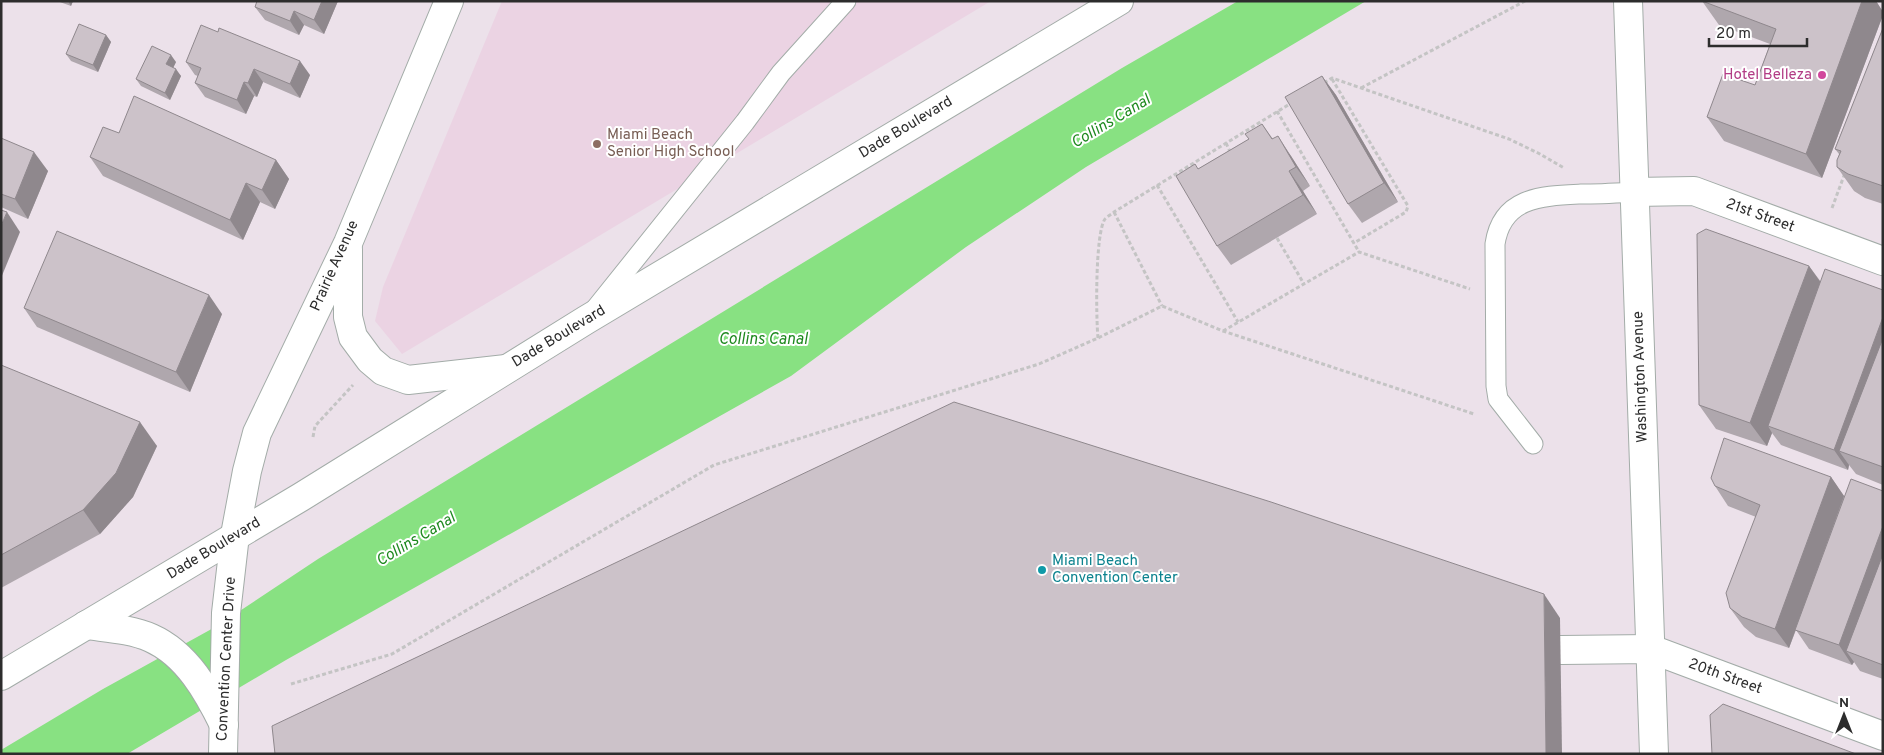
<svg xmlns="http://www.w3.org/2000/svg" width="1884" height="755" font-family="Overpass,sans-serif">
  <style>
    .education { fill: #ebd3e3 }
    .water { fill: #88e182 }
    .lines { fill: none; stroke-linecap: round; stroke-linejoin: round }
    .service-casing { stroke: #a3aca8; stroke-width: 21 }
    .minor-casing { stroke: #a3aca8; stroke-width: 30 }
    .tertiary-casing { stroke: #a3aca8; stroke-width: 30 }
    .secondary-casing { stroke: #a3aca8; stroke-width: 30 }
    .path { stroke: #c4c4c4; stroke-width: 3; stroke-dasharray: 4 2.5; stroke-linecap: butt }
    .service { stroke: #fff; stroke-width: 19 }
    .minor { stroke: #fff; stroke-width: 28 }
    .tertiary { stroke: #fff; stroke-width: 28 }
    .secondary { stroke: #fff; stroke-width: 28 }
    .wall { fill: #afa7ad }
    .shaded-wall { fill: #8f888d }
    .building { fill: #ccc2c9; stroke: #8f888d }
    .hotel-dot { fill: #d1479c; stroke: #fff; stroke-width: 2 }
    .education-dot { fill: #8d6e63; stroke: #fff; stroke-width: 2 }
    .culture-dot { fill: #0f9aa8; stroke: #fff; stroke-width: 2 }
    .labels { text-anchor: middle; dominant-baseline: central; stroke-width: 4; stroke-linejoin: round; paint-order: stroke }
    .hotel-label { font-size: 15px; fill: #b23c85; stroke: #fff; text-anchor: end }
    .street-label { font-size: 15px; fill: #2d2d2d; stroke: #fff }
    .education-label { font-size: 15px; fill: #785e54; stroke: #fff; text-anchor: start }
    .culture-label { font-size: 15px; fill: #0d838f; stroke: #fff; text-anchor: start }
    .water-label { font-size: 16px; font-style: italic; fill: #1e891f; stroke: #fff }
  </style>
  <rect width="100%" height="100%" fill="#ece1ea"/>
  <path class="education" d="M502,1H991L402,354L375,321L383,287Z"/>
  <path class="water" d="M1238,1H1366L1086,167L966,247L791,376L286,660L127,754H1V750L103,689L217,626L318,559L1122,68Z"/>
  <g class="lines">
    <g class="service-casing">
      <g id="service">
        <path d="M596,308L745,122L781,73L846,1"/>
        <path d="M1533,444L1498,399L1496,386L1495,244C1502,197 1541,196 1581,194C1599,194 1616,193 1634,192"/>
      </g>
    </g>
    <g class="minor-casing">
      <g id="minor">
        <path d="M1634,192L1694,191L1883,261"/>
        <path d="M348,249V317L353,337L370,360L383,371L408,380L506,369"/>
        <path d="M235,535L247,471L257,433L348,243L449,1"/>
        <path d="M1561,650L1651,649L1883,736"/>
      </g>
    </g>
    <g class="tertiary-casing">
      <path id="tertiary" d="M223,754L226,613L235,535"/>
    </g>
    <g class="secondary-casing">
      <g id="secondary">
        <path d="M1628,1L1654,754"/>
        <path d="M86,625C107,628 131,629 151,638C187,654 208,692 224,725"/>
        <path d="M1,676L301,497L586,320L1119,1"/>
      </g>
    </g>
    <g class="path">
      <path d="M1332,79L1408,206L1406,212L1354,243"/>
      <path d="M1324,83L1332,78L1509,139L1538,153L1564,168"/>
      <path d="M1361,88L1525,1"/>
      <path d="M1277,111L1359,252"/>
      <path d="M1226,143L1231,154"/>
      <path d="M1157,185L1238,322"/>
      <path d="M1832,208L1845,173"/>
      <path d="M1114,212L1162,306"/>
      <path d="M1277,238L1304,284"/>
      <path d="M1223,331L1359,252L1470,289"/>
      <path d="M1098,338C1096,318 1095,233 1105,219C1108,216 1112,214 1114,212L1293,102"/>
      <path d="M313,437L315,426L353,385"/>
      <path d="M291,684L392,654L714,465L1039,364L1098,338L1162,306L1223,331L1474,414"/>
    </g>
    <use href="#service" class="service"/>
    <use href="#minor" class="minor"/>
    <use href="#tertiary" class="tertiary"/>
    <use href="#secondary" class="secondary"/>
  </g>
  <g class="wall">
    <path d="M57,1H73L71,6Z"/>
    <path d="M257,1H338L324,34L304,25L299,35L265,20L255,7Z"/>
    <path d="M1702,1H1876L1883,12V15L1822,178L1724,141L1707,117L1755,85L1770,44L1719,25Z"/>
    <path d="M1883,28V204L1865,198L1854,191L1837,167L1839,154L1835,149Z"/>
    <path d="M106,35L111,42L98,72L71,61L66,54Z"/>
    <path d="M176,62L173,68L181,76L170,100L141,86L136,79Z"/>
    <path d="M186,62L310,75L300,98L263,82L257,97L254,96L246,114L205,97L195,83L198,76L195,75Z"/>
    <path d="M1322,76L1336,95L1398,202L1362,223L1348,204Z"/>
    <path d="M1262,124L1273,139L1291,156L1310,186L1303,191L1317,214L1231,265L1217,246L1198,169L1249,139Z"/>
    <path d="M119,133L276,160L289,179L275,209L260,202L243,240L103,176L90,157Z"/>
    <path d="M1,138L48,171L28,219L1,207Z"/>
    <path d="M1809,266L1821,282L1883,290V485L1856,474L1849,465L1848,470L1781,445L1772,433L1767,446L1716,429L1699,405Z"/>
    <path d="M24,308L222,314L190,392L37,327Z"/>
    <path d="M1,365L157,446L133,497L100,534L1,588Z"/>
    <path d="M1831,477L1844,496L1883,491V679L1860,671L1854,662L1852,665L1809,649L1796,630L1789,648L1756,637L1744,627L1730,608L1756,517L1728,506L1715,486Z"/>
  </g>
  <g class="shaded-wall">
    <path d="M68,1H73L71,6Z"/>
    <path d="M322,1H338L324,34L314,20Z"/>
    <path d="M1862,1H1876L1883,12V15L1822,178L1806,154Z"/>
    <path d="M294,11L304,25L299,35L290,21Z"/>
    <path d="M106,35L111,42L98,72L93,65Z"/>
    <path d="M171,55L176,62L171,72L166,64Z"/>
    <path d="M300,61L310,75L300,98L290,84Z"/>
    <path d="M176,69L181,76L170,100L165,93Z"/>
    <path d="M254,69L263,82L257,97L248,83Z"/>
    <path d="M1322,76L1336,95L1398,202L1384,183Z"/>
    <path d="M244,82L254,96L246,114L237,100Z"/>
    <path d="M1278,136L1291,156L1310,186L1296,167Z"/>
    <path d="M34,152L48,171L28,219L15,199Z"/>
    <path d="M276,160L289,179L275,209L262,190Z"/>
    <path d="M1289,171L1303,191L1317,214L1303,195Z"/>
    <path d="M246,183L260,202L243,240L230,220Z"/>
    <path d="M7,212L20,232L1,278V226Z"/>
    <path d="M1809,266L1826,290L1768,426L1772,433L1767,446L1750,423Z"/>
    <path d="M209,295L222,314L190,392L176,372Z"/>
    <path d="M1883,317V374L1839,451L1849,465L1848,470L1834,450Z"/>
    <path d="M140,422L157,446L133,497L100,534L83,510Z"/>
    <path d="M1831,477L1844,496L1789,648L1775,629Z"/>
    <path d="M1883,526V582L1846,651L1854,662L1852,665L1839,645Z"/>
    <path d="M1544,594L1560,618L1562,754H1546Z"/>
  </g>
  <g class="building">
    <path d="M257,1H322L314,20L294,11L290,21L255,7Z"/>
    <path d="M1702,1H1862L1806,154L1707,117L1723,74L1755,85L1776,29Z"/>
    <path d="M79,24L106,35L93,65L66,54Z"/>
    <path d="M201,25L218,32L219,28L300,61L290,84L254,69L248,83L244,82L237,100L195,83L201,68L186,62Z"/>
    <path d="M1883,28V186L1848,174L1837,167V160L1841,151L1835,149Z"/>
    <path d="M152,46L171,55L166,64L176,69L165,93L136,79Z"/>
    <path d="M1322,76L1384,183L1348,204L1285,97Z"/>
    <path d="M134,96L276,160L262,190L246,183L230,220L90,157L103,127L119,133Z"/>
    <path d="M1262,124L1272,139L1278,136L1296,167L1289,171L1303,195L1217,246L1176,176L1195,164L1198,169L1249,139L1245,134Z"/>
    <path d="M1,138L34,152L15,199L1,194Z"/>
    <path d="M1,210L7,212L1,226Z"/>
    <path d="M1706,229L1809,266L1750,423L1699,405L1697,234Z"/>
    <path d="M57,231L209,295L176,372L24,308Z"/>
    <path d="M1825,269L1883,290V317L1834,450L1768,426Z"/>
    <path d="M1883,338V467L1839,451Z"/>
    <path d="M1,365L140,422L116,473L83,510L1,555Z"/>
    <path d="M954,402L1271,502L1544,594L1546,754H275L272,726Z"/>
    <path d="M1724,438L1831,477L1775,629L1742,617L1730,608L1726,593L1760,505L1715,486L1711,478Z"/>
    <path d="M1851,479L1883,491V526L1839,645L1795,630Z"/>
    <path d="M1883,554V665L1846,651Z"/>
    <path d="M1723,704L1856,754H1712L1710,715Z"/>
  </g>
  <circle class="hotel-dot" cx="1822" cy="75" r="5"/>
  <circle class="education-dot" cx="597" cy="144" r="5"/>
  <circle class="culture-dot" cx="1042" cy="570" r="5"/>
  <g class="labels">
    <g class="hotel-label">
      <text x="1812" y="75">Hotel Belleza</text>
    </g>
    <g class="street-label">
      <text transform="translate(906 128) rotate(-31)">Dade Boulevard</text>
      <text transform="translate(1760 216) rotate(20)">21st Street</text>
      <text transform="translate(335 266) rotate(-66)">Prairie Avenue</text>
      <text transform="translate(559 337) rotate(-31)">Dade Boulevard</text>
      <text transform="translate(1641 377) rotate(-92)">Washington Avenue</text>
      <text transform="translate(214 549) rotate(-31)">Dade Boulevard</text>
      <text transform="translate(227 659) rotate(-87)">Convention Center Drive</text>
      <text transform="translate(1725 677) rotate(20)">20th Street</text>
    </g>
    <g class="education-label">
      <text x="607" y="135">Miami Beach<tspan x="607" dy="17">Senior High School</tspan></text>
    </g>
    <g class="culture-label">
      <text x="1052" y="561">Miami Beach<tspan x="1052" dy="17">Convention Center</tspan></text>
    </g>
    <g class="water-label">
      <text transform="translate(1111 122) rotate(-31)">Collins Canal</text>
      <text x="763" y="340">Collins Canal</text>
      <text transform="translate(416 540) rotate(-31)">Collins Canal</text>
    </g>
  </g>
  <rect width="1884" height="755" fill="none" stroke="#2d2d2d" stroke-width="5"/>
  <g transform="translate(1844 715)" stroke="#ffffff" stroke-width="4" paint-order="stroke">
  <path d="M0-4L9 19L0 12L-9 19Z" fill="#2d2d2d"/>
  <text y="-8" font-size="14" font-weight="bold" text-anchor="middle" fill="#2d2d2d">N</text>
  </g>
  <path d="M1709 38v8h98v-8" fill="none" stroke="#2d2d2d" stroke-width="2.5"/>
  <text x="1716" y="38" font-size="15" fill="#2d2d2d" stroke="#ffffff" stroke-width="4" paint-order="stroke">20 m</text>
</svg>
